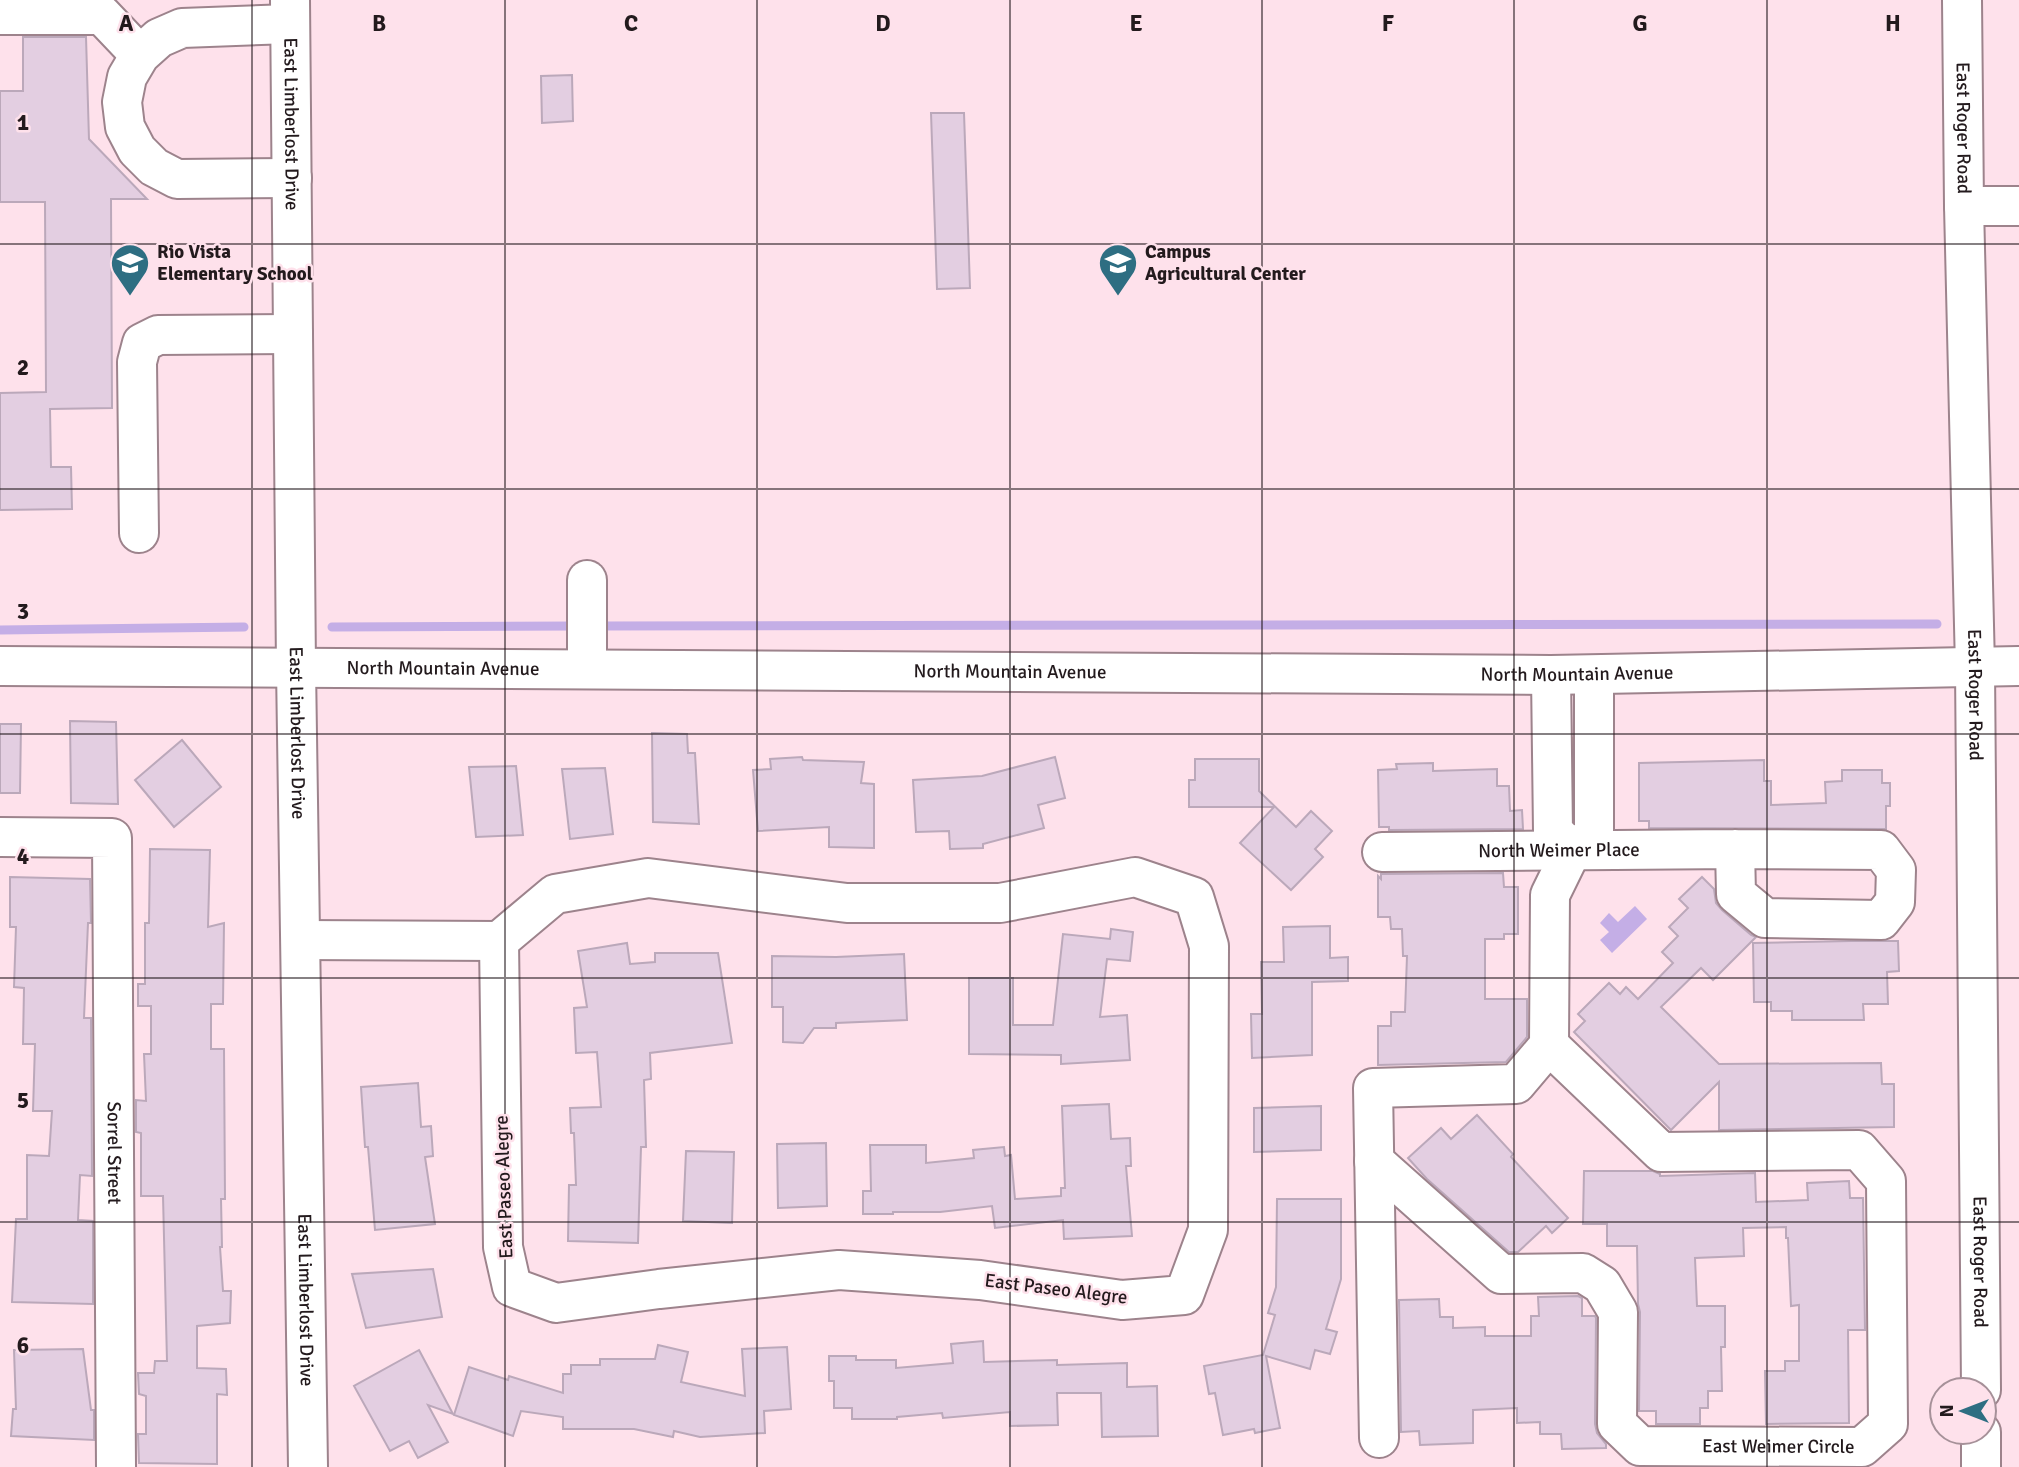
<svg xmlns="http://www.w3.org/2000/svg" width="2019" height="1467" font-family="Signika,sans-serif">
  <style>
    .green { fill: #d8b09c }
    .water { fill: #c4aee6 }
    .lines { fill: none; stroke-linecap: round; stroke-linejoin: round }
    .stream { stroke: #c4aee6; stroke-width: 9 }
    .building { fill: #e3cee1; stroke: #bba8ba; stroke-width: 2 }
    .minor-casing { stroke: #9d838c; stroke-width: 42 }
    .minor { stroke: #fff; stroke-width: 38 }
    .grid { fill: none; stroke: #231a1d; stroke-width: 2; stroke-opacity: 0.55 }
    .labels { text-anchor: middle; dominant-baseline: central; stroke-width: 5; stroke-linejoin: round; paint-order: stroke }
    .street-label { font-size: 19px; fill: #231a1d; stroke: #fee1eb }
    .poi-label { font-size: 19px; font-weight: bold; fill: #231a1d; stroke: #fee1eb; text-anchor: start }
    .grid-label { font-size: 23px; text-anchor: middle; font-weight: bold; fill: #231a1d; stroke: #fee1eb; stroke-width: 5; stroke-linejoin: round; paint-order: stroke }
  </style>
  <rect width="100%" height="100%" fill="#fee1eb"/>
  <path class="green" d="M1574,736H1579L1585,824L1567,827L1565,741Z"/>
  <path class="water" d="M1635,906L1647,919L1612,953L1600,940L1609,932L1600,923L1609,913L1618,922Z"/>
  <g class="lines">
    <g class="stream">
      <path d="M594,626L1937,624"/>
      <path d="M332,627L577,626"/>
      <path d="M0,630L244,627"/>
    </g>
  </g>
  <g class="building">
    <path d="M23,37H86L89,139L147,199H111L112,408L50,409L51,467H71L72,509L0,510V393L46,392L45,202H0V91H23Z"/>
    <path d="M572,75L573,121L542,123L541,76Z"/>
    <path d="M931,113H964L970,288L937,289Z"/>
    <path d="M70,721L116,722L118,804L71,803Z"/>
    <path d="M0,724H21L20,793H0Z"/>
    <path d="M652,733L687,734L688,753H695L699,824L653,822Z"/>
    <path d="M182,740L221,787L174,827L135,780Z"/>
    <path d="M802,757L803,760L864,762L861,783L874,784V848L829,847V827L758,831L753,770L771,769L770,759Z"/>
    <path d="M1055,757L1065,798L1038,805L1044,828L983,844V848L950,849L949,831L916,832L913,780L982,776Z"/>
    <path d="M1195,759H1259V791L1296,827L1311,811L1332,831L1315,849L1323,857L1291,890L1240,843L1274,807H1189V780H1195Z"/>
    <path d="M1764,760V781H1771V805L1826,803L1825,782L1842,781V770H1882V783H1890V806H1886V829L1649,828V821H1639V763Z"/>
    <path d="M1433,763V771L1497,769V786H1509L1510,811L1522,810L1523,829L1389,830V827H1379L1378,770L1397,769L1396,764Z"/>
    <path d="M516,766L523,835L476,837L469,767Z"/>
    <path d="M605,768L613,834L570,839L562,769Z"/>
    <path d="M150,849L210,850L208,927L224,923L223,1004H211V1049H224L225,1199H221L222,1247H220L223,1291H231L230,1323L197,1326V1368L226,1369L227,1395L217,1394V1464L139,1463L138,1434H146V1396L139,1394L138,1373H154L155,1361H167L163,1196H141V1133L136,1132V1100L146,1101L144,1054H151V1006H138V984H145V923H149Z"/>
    <path d="M1503,873L1504,887H1518V934H1504V939H1485V999H1527V1037L1506,1062L1378,1065V1026H1391V1012H1405L1407,956H1403L1402,929H1391L1390,917H1378V876L1381,879V874Z"/>
    <path d="M10,877L90,879L91,923H88L84,1018H91L92,1176L80,1175L78,1220L93,1221V1304L12,1302L16,1219H27V1155L49,1156L52,1111H33L35,1044H23L24,988L14,987L16,927H10Z"/>
    <path d="M1702,877L1714,889L1716,903L1722,910L1751,935L1756,937L1713,980L1701,968L1661,1007L1719,1064L1881,1063L1882,1084H1894V1127L1719,1130V1082L1671,1130L1574,1032L1585,1021L1578,1014L1609,983L1620,994L1626,987L1638,999L1673,963L1662,952L1678,936L1669,927L1688,908L1679,899Z"/>
    <path d="M1330,926V958L1348,957V981L1312,982V1055L1252,1058L1251,1014H1262L1261,962H1284L1283,927Z"/>
    <path d="M1111,929L1133,932L1130,961L1107,959L1100,1017L1127,1015L1130,1060L1061,1064V1055L969,1054V978H1013V1025H1053L1063,934L1110,939Z"/>
    <path d="M1851,941H1898L1899,971L1887,972L1888,1004H1863L1864,1020H1792V1011H1771V1002H1754L1753,943Z"/>
    <path d="M627,943L630,964L655,962V953H718L732,1043L650,1053L651,1079L644,1080L646,1147H641L638,1243L568,1241L569,1185H576L574,1133H571L570,1108L601,1107L597,1052L576,1053L574,1008L587,1007L578,951Z"/>
    <path d="M904,954L907,1020L836,1023V1028H814L803,1043L783,1042V1007H772V956L836,957Z"/>
    <path d="M418,1083L421,1127L431,1126L433,1156L425,1157L435,1224L375,1230L368,1147H365L361,1087Z"/>
    <path d="M1109,1104L1111,1139L1130,1138L1131,1166H1126L1132,1236L1064,1239L1063,1220L995,1228L992,1206L940,1212H893V1214H863V1191H871L870,1145H926V1163L974,1158L973,1150L1004,1147L1005,1156L1011,1155L1015,1199L1061,1196V1188H1065L1062,1106Z"/>
    <path d="M1321,1106V1150L1254,1152V1108Z"/>
    <path d="M1477,1115L1513,1154L1511,1157L1568,1218L1552,1233L1546,1226L1518,1252H1509L1427,1179L1408,1158L1441,1128L1451,1139Z"/>
    <path d="M826,1143L827,1206L778,1208L777,1144Z"/>
    <path d="M686,1151L734,1152L732,1223L683,1221Z"/>
    <path d="M1584,1171H1653L1660,1174V1176L1755,1173L1756,1202L1808,1200L1807,1183L1849,1181L1850,1198H1863L1865,1330H1848L1849,1423L1766,1424L1765,1371H1785V1361H1799V1305L1791,1306L1788,1238H1786V1227L1743,1228L1744,1256L1695,1258L1697,1306H1725V1347H1721L1722,1391H1708V1408H1700V1424H1656V1411H1639L1640,1312L1638,1304L1637,1246H1607V1224H1583Z"/>
    <path d="M1277,1199H1341V1279L1326,1329L1337,1332L1330,1354L1315,1350L1310,1369L1266,1356L1280,1428L1255,1433L1254,1429L1223,1435L1215,1393L1209,1394L1204,1366L1263,1355L1275,1315L1268,1313L1276,1287Z"/>
    <path d="M433,1269L442,1317L366,1328L352,1274Z"/>
    <path d="M1578,1296L1582,1298V1316H1595L1596,1318L1595,1424L1597,1433L1606,1444V1448L1562,1449L1561,1434H1540V1422L1517,1423V1408L1473,1410V1443L1420,1445L1419,1431L1401,1432L1399,1300L1439,1299L1440,1317H1453V1328L1485,1327V1336H1531V1316H1539L1538,1297Z"/>
    <path d="M983,1341L984,1362L1057,1360V1365L1127,1363V1387L1157,1386L1158,1436L1102,1437L1101,1393H1057L1058,1425L1010,1426V1412L943,1418L942,1413L897,1417V1419H852V1408H834V1381H829V1356H856V1360H896V1368L953,1363L951,1344Z"/>
    <path d="M658,1345L688,1352L681,1382L745,1396L742,1349L787,1347L791,1409L764,1411L765,1433L700,1437L674,1431L673,1437L634,1429H563V1417L521,1411L513,1436L454,1415L469,1367L508,1380L509,1376L563,1393V1374H571V1365H600V1359H655Z"/>
    <path d="M83,1349L91,1410H94V1440L11,1436L13,1409H16L14,1350Z"/>
    <path d="M419,1350L453,1414L428,1405L448,1442L418,1458L409,1441L390,1451L354,1386Z"/>
  </g>
  <g class="lines">
    <g class="minor-casing">
      <g id="minor">
        <path id="s1" d="M290,0L296,668L308,1467"/>
        <path id="s2" d="M1962,0L1964,206L1975,667L1981,1390"/>
        <path d="M0,15H102L140,55"/>
        <path d="M290,24L182,28L159,38L140,55L127,77L122,102L125,127L137,150L154,167L177,179L292,178"/>
        <path d="M1964,206H2019"/>
        <path d="M139,533L137,362L142,343L158,335L293,334"/>
        <path d="M587,580V669"/>
        <path id="s3" d="M0,666L1551,675L2019,666"/>
        <path d="M1551,675L1553,831L1572,850"/>
        <path id="s4" d="M0,837L112,838L116,1467"/>
        <path id="s5" d="M1382,852L1735,849L1881,850L1896,870L1895,902L1881,920L1765,918L1736,894L1735,849"/>
        <path d="M1135,877L1194,897L1209,946L1208,1230L1184,1295L1122,1300L980,1280L839,1270L659,1289L556,1303L512,1287L503,1247L499,941L555,894L648,878L847,903H1000Z"/>
        <path d="M301,940L499,941"/>
        <path id="s6" d="M1374,1161L1501,1274L1583,1273L1602,1285L1618,1312L1617,1424L1640,1446L1862,1447L1888,1424L1886,1181L1859,1150L1661,1152L1549,1045"/>
        <path d="M1981,1432V1467"/>
        <path d="M1379,1438L1373,1088L1516,1084L1549,1045L1550,895L1572,850L1594,835V675"/>
      </g>
    </g>
    <use href="#minor" class="minor"/>
  </g>
  <path class="grid" d="M252,0V1467M505,0V1467M757,0V1467M1010,0V1467M1262,0V1467M1514,0V1467M1767,0V1467M0,244H2019M0,489H2019M0,734H2019M0,978H2019M0,1222H2019"/>
  <defs>
    <g id="school-pin" transform="scale(2.0125)"><path d="M0 17L-7.5 6A9.5 9.5 0 1 1 7.5 6Z" fill="#2e6e82" stroke="#fee1eb"/><path d="M0-5L7-2L0 1L-7-2ZM-4 1L0 2.5L4 1V4Q0 6-4 4Z" fill="#fff"/></g>
    <g id="university-pin" transform="scale(2.0125)"><path d="M0 17L-7.5 6A9.5 9.5 0 1 1 7.5 6Z" fill="#2e6e82" stroke="#fee1eb"/><path d="M0-5L7-2L0 1L-7-2ZM-4 1L0 2.5L4 1V4Q0 6-4 4Z" fill="#fff"/></g>
  </defs>
  <g fill-rule="evenodd">
    <use href="#school-pin" x="130" y="263"/>
    <use href="#university-pin" x="1118" y="263"/>
  </g>
  <g class="labels">
    <g class="street-label">
      <text stroke="none"><textPath href="#s1" startOffset="124">East Limberlost Drive</textPath></text>
      <text stroke="none"><textPath href="#s2" startOffset="128">East Roger Road</textPath></text>
      <text stroke="none"><textPath href="#s3" startOffset="443">North Mountain Avenue</textPath></text>
      <text stroke="none"><textPath href="#s3" startOffset="1010">North Mountain Avenue</textPath></text>
      <text stroke="none"><textPath href="#s3" startOffset="1577">North Mountain Avenue</textPath></text>
      <text stroke="none"><textPath href="#s2" startOffset="695">East Roger Road</textPath></text>
      <text stroke="none"><textPath href="#s1" startOffset="733">East Limberlost Drive</textPath></text>
      <text stroke="none"><textPath href="#s5" startOffset="177">North Weimer Place</textPath></text>
      <text stroke="none"><textPath href="#s4" startOffset="427">Sorrel Street</textPath></text>
      <text transform="translate(504 1187) rotate(-92)">East Paseo Alegre</text>
      <text stroke="none"><textPath href="#s2" startOffset="1262">East Roger Road</textPath></text>
      <text transform="translate(1056 1289) rotate(7)">East Paseo Alegre</text>
      <text stroke="none"><textPath href="#s1" startOffset="1300">East Limberlost Drive</textPath></text>
      <text stroke="none"><textPath href="#s6" startOffset="588">East Weimer Circle</textPath></text>
    </g>
    <g class="poi-label">
      <text x="157" y="252">Rio Vista<tspan x="157" dy="22">Elementary School</tspan></text>
      <text x="1145" y="252">Campus<tspan x="1145" dy="22">Agricultural Center</tspan></text>
    </g>
  </g>
  <g class="grid-label">
    <text x="126" y="31">A</text>
    <text x="379" y="31">B</text>
    <text x="631" y="31">C</text>
    <text x="883" y="31">D</text>
    <text x="1136" y="31">E</text>
    <text x="1388" y="31">F</text>
    <text x="1640" y="31">G</text>
    <text x="1893" y="31">H</text>
    <text x="23" y="130">1</text>
    <text x="23" y="375">2</text>
    <text x="23" y="619">3</text>
    <text x="23" y="864">4</text>
    <text x="23" y="1108">5</text>
    <text x="23" y="1353">6</text>
  </g>
  <g transform="translate(1963 1411) rotate(270)"><circle r="33" fill="#fee1eb" stroke="#a69199" stroke-width="2"/>
  <path d="M0-5L12 26L0 18L-12 26Z" fill="#2e6e82"/>
  <text y="-10" font-size="19" font-weight="bold" text-anchor="middle" fill="#231a1d">N</text>
  </g>
</svg>
